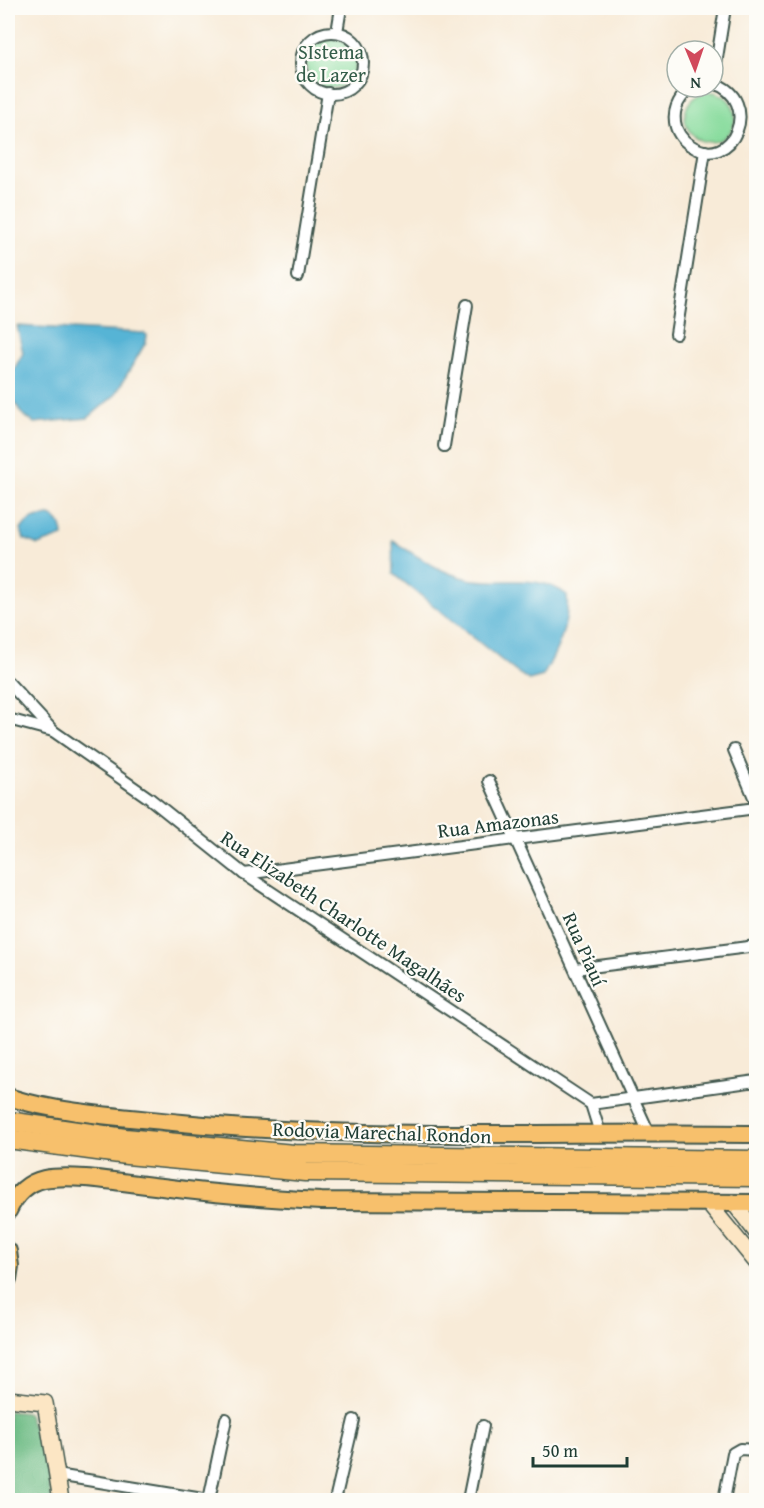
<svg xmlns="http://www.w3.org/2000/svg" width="764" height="1508" font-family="'Gentium Book Plus',serif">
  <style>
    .green { fill: #89dc9e; stroke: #548c69; stroke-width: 1.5 }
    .forest { fill: #6ebc85; stroke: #467c5c; stroke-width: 1.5 }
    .water { fill: #57b4d5; stroke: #3b7884; stroke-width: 1.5 }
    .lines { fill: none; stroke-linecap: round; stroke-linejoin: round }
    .street-casing { stroke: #40574d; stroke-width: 14 }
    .secondary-casing { stroke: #40574d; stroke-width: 18 }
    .primary-casing { stroke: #40574d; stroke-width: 20 }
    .highway-casing { stroke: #40574d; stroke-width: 21 }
    .street { stroke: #fff; stroke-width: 10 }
    .secondary { stroke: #fce6c4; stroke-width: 15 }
    .primary { stroke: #f7c06c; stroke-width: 16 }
    .highway { stroke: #f7c06c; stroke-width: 18 }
    .labels { text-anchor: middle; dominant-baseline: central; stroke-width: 4.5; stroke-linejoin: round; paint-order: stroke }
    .park-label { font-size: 20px; fill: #345d49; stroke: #fdfcf7 }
    .street-label { font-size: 20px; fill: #1f3d34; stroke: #fdfcf7 }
  </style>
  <rect width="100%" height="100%" fill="#fdfcf7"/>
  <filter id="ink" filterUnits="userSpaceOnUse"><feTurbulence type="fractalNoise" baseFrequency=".0167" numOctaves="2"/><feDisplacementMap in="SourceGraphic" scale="12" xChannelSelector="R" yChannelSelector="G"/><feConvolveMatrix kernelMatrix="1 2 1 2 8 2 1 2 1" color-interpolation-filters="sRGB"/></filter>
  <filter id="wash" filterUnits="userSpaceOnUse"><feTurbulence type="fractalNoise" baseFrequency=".008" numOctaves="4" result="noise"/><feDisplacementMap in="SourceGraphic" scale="24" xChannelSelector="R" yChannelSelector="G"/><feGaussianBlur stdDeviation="1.35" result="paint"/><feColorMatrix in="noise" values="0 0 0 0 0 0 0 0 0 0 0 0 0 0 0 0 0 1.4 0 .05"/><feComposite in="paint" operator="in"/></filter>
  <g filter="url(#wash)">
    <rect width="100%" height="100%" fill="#f8ebd8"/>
    <g class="green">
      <circle cx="331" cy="63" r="25"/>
      <circle cx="710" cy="117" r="25"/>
    </g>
    <path class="forest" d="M8,1411L27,1413L44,1453L52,1500H8Z"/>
    <g class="water">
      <path d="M17,326L144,333L147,335L146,342L115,395L88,418L34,423L21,413L12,396L11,375L23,353Z"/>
      <path d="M50,516C60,520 62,525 63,536L38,545L24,539L21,530C28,518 36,517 50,516Z"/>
      <path d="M393,541C417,556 440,573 468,579C500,586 539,572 567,595C570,624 557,651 543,676L529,680L515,671L394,574Z"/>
    </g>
  </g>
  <g filter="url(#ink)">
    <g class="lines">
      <g class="street-casing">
        <g id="street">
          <path d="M337,32L341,8"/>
          <circle cx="332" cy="63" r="31"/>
          <path d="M713,83L725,8"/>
          <path d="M693,87C681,95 673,107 675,122C676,131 682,140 690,145C733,174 764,99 713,83"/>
          <path d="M298,276L328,93"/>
          <path d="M676,334L705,151"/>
          <path d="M444,446L467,305"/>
          <path d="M8,682L53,731L149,798L244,874L591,1104L600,1133"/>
          <path d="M8,719L53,731"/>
          <path d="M734,750L756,802"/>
          <path d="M489,781L649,1133"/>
          <path d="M244,874L756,808"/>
          <path d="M575,969L756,946"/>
          <path d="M591,1104L756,1081"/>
          <path d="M57,1475L209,1500"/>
          <path d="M209,1500L226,1419"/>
          <path d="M335,1500L354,1420"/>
          <path d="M468,1500L483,1426"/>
          <path d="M724,1500L733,1453L740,1449L756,1450"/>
        </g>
      </g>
      <g class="secondary-casing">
        <g id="secondary">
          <path d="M707,1202L756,1262"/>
          <path d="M733,1202L756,1232"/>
          <path d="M8,1399L45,1403L61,1500"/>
        </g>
      </g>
      <g class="primary-casing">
        <g id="primary">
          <path d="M8,1097C61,1114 126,1117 182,1123C373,1141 565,1131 756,1134"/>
          <path d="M8,1211C15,1196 26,1183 44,1179C74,1173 130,1184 162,1187C215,1194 268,1198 321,1201L756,1203"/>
          <path d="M8,1251L10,1266L8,1279"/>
        </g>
      </g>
      <g class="highway-casing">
        <g id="highway">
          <path d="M8,1121L125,1138L294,1154L756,1160"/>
          <path d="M8,1139L127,1155L305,1172L756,1177"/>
        </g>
      </g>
      <use href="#street" class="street"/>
      <use href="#secondary" class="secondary"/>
      <use href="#primary" class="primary"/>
      <use href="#highway" class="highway"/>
    </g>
  </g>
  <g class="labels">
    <g class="park-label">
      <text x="331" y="51">SIstema<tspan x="331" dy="23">de Lazer</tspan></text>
    </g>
    <g class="street-label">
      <text transform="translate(498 823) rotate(-7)">Rua Amazonas</text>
      <text transform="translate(344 916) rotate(34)">Rua Elizabeth Charlotte Magalhães</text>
      <text transform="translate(585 949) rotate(66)">Rua Piauí</text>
      <text transform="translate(382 1132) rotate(2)">Rodovia Marechal Rondon</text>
    </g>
  </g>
  <rect width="764" height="1508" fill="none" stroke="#fdfcf7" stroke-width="30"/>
  <g transform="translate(695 69) rotate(178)"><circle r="28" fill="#fdfcf7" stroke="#a4b0a9" stroke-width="1.5"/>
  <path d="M0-4.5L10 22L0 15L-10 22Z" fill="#d1495b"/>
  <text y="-9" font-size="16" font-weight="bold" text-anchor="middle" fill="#1f3d34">N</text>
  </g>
  <path d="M533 1457v9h94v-9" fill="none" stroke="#1f3d34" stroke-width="3"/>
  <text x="542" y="1457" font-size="18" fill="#1f3d34" stroke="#fdfcf7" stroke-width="4.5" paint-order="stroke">50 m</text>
</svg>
